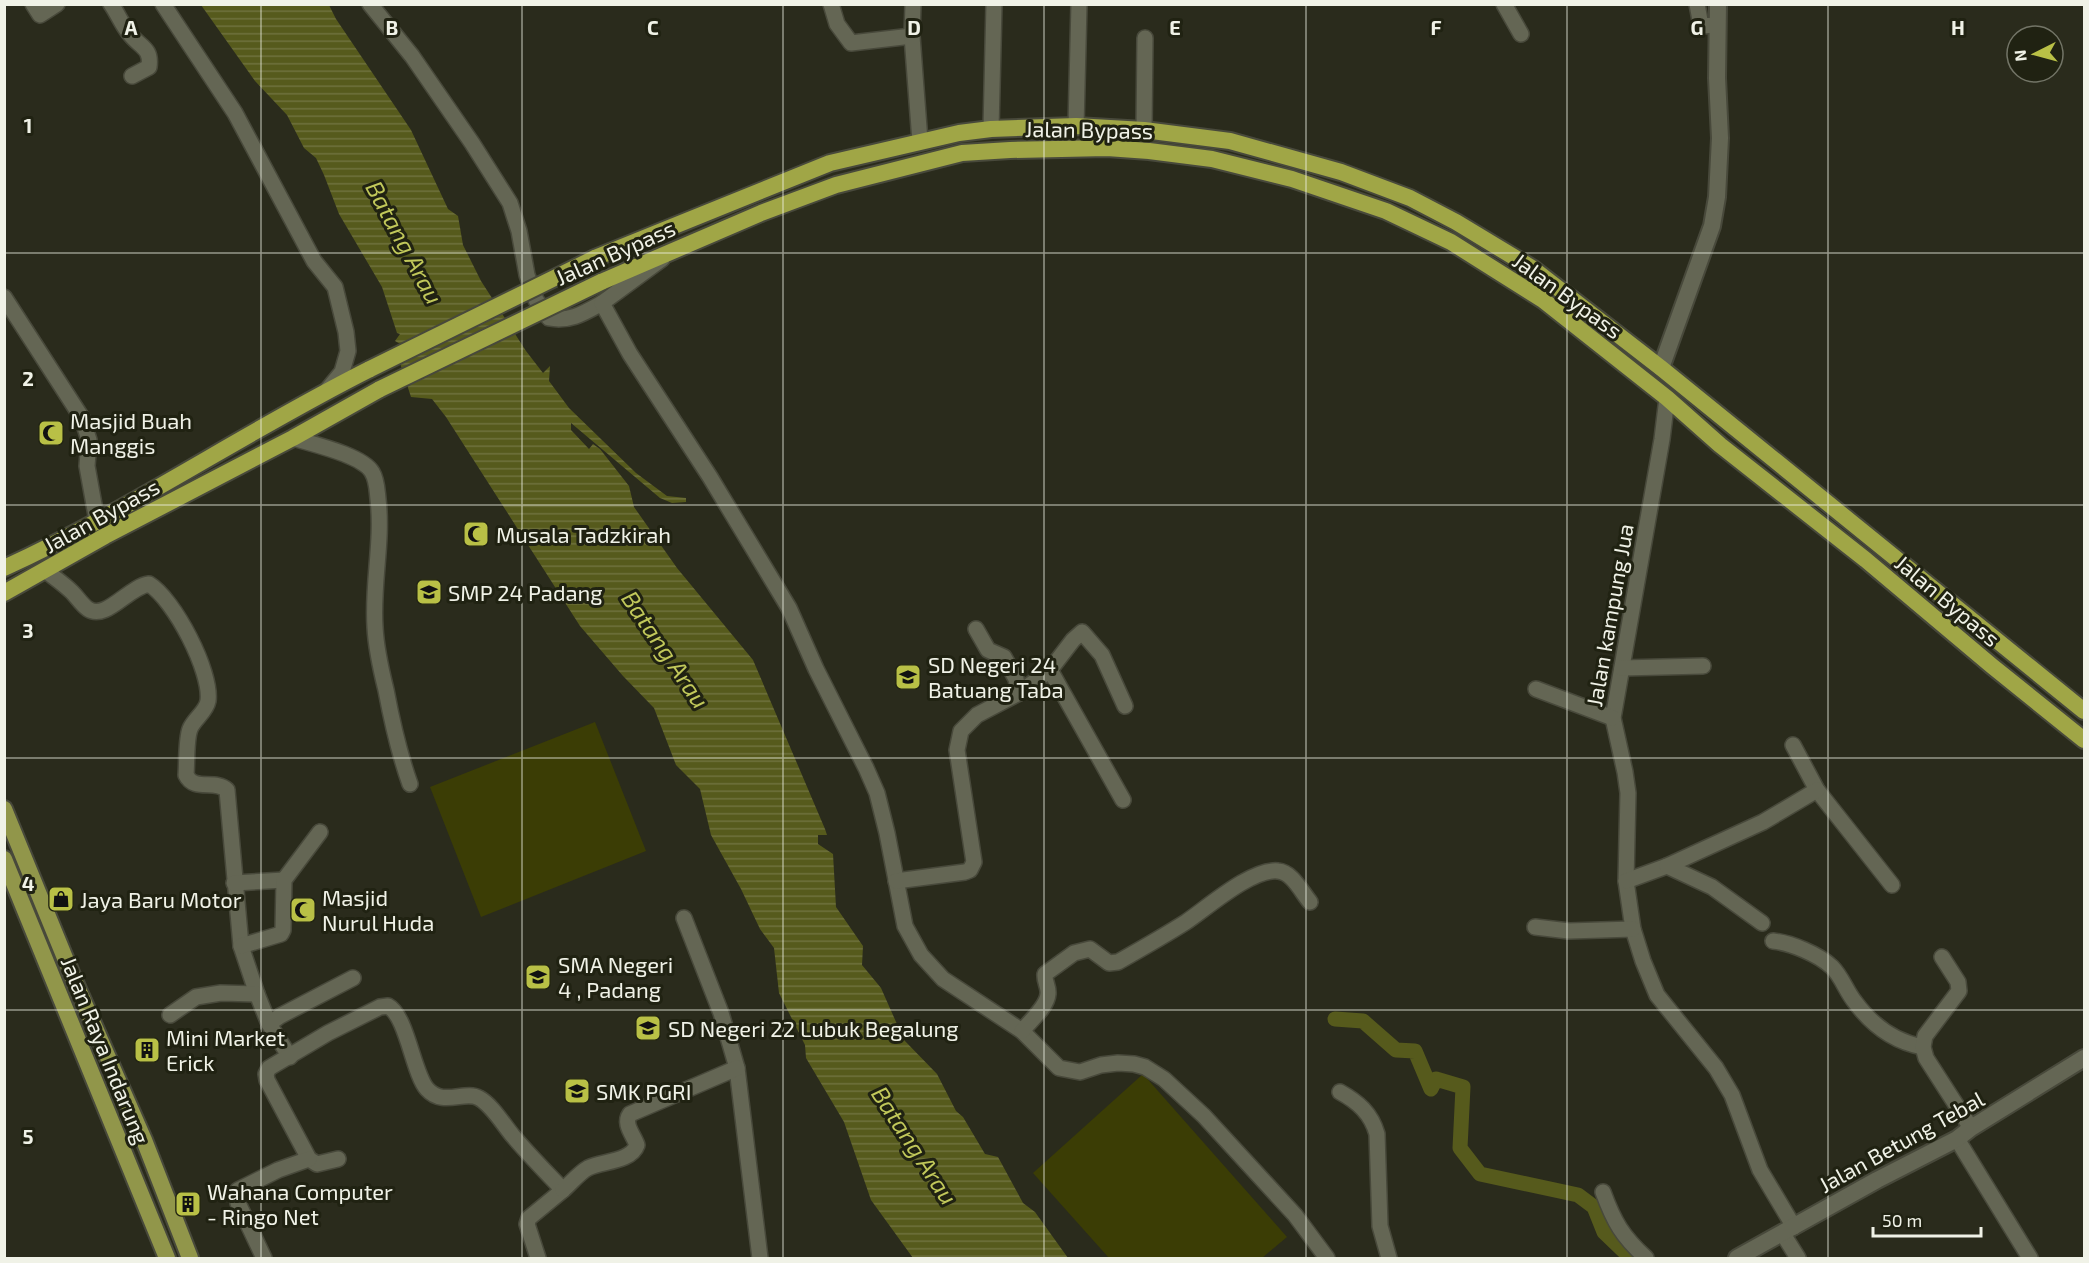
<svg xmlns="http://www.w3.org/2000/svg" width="2089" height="1263" font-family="'Exo 2',sans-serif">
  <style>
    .green { fill: #3b3d05 }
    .water { fill: url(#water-rules) }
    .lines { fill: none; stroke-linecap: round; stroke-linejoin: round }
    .canal { stroke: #565a1c; stroke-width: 15 }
    .minor-casing { stroke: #48493b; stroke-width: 18 }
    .tertiary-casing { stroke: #48493b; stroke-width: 20 }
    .primary-casing { stroke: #48493b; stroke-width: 20 }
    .trunk-casing { stroke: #48493b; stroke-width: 20 }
    .minor { stroke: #646654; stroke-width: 15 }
    .tertiary { stroke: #646654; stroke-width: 16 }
    .primary { stroke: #91964a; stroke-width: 16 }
    .trunk { stroke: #a0a646; stroke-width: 16 }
    .trunk-bridge-casing { stroke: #48493b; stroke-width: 20; stroke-linecap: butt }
    .trunk-bridge { stroke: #a0a646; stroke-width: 16 }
    .grid { fill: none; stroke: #f0f2e7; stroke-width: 1.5; stroke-opacity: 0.55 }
    .labels { text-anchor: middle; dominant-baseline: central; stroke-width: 6; stroke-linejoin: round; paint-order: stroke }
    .street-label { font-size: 22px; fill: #f0f2e7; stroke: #202212 }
    .poi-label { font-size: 22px; fill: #f0f2e7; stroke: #202212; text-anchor: start }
    .water-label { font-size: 24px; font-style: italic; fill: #c1c85a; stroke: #202212 }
    .grid-label { font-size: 20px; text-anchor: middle; font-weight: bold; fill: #f0f2e7; stroke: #202212; stroke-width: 6; stroke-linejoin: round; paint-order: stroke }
  </style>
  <defs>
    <pattern id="water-rules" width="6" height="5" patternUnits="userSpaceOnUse" patternTransform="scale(1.5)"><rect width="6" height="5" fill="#565a1c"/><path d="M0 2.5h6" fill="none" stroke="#6f723d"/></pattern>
  </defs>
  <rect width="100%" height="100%" fill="#2a2b1c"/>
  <g class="green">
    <path d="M595,722L646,851L481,917L430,787Z"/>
    <path d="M1143,1074L1287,1237L1262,1258H1109L1033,1173Z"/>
  </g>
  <path class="water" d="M201,5H329L336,19L411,130L448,209L458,216L463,245L481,281L526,351L543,373L550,366L549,381L569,408L636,473L667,496L686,498V502L672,503L660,498L571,423V430L589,449L593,444L600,449L629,486L634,507L677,568L753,660L825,829L827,835H818V844L833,854L836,907L863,946L862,965L881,988L904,1040L937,1074L956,1111L963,1117L985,1154L998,1157L1023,1203L1035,1212L1068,1258H913L871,1200L844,1122L806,1058L805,1045L779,993L774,948L760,929L741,889L711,835L700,789L676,765L654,708L623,676L580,626L446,417L432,399L411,397L399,360L402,345L395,341L400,334L397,333L382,287L339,214L324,175L316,158L304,148L287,115L255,81Z"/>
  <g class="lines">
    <path class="canal" d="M1335,1019L1363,1021L1396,1050L1415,1051L1431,1089L1436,1079L1463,1087L1460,1148L1480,1174L1578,1195L1594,1207L1604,1232L1631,1258"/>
    <g class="minor-casing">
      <g id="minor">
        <path d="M33,4L40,15L57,4"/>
        <path d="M111,4C118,14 122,25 129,33C139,47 152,47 149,67L132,76"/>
        <path d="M163,4L235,113L314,261L335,287L346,332L348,351L342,372L328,389"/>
        <path d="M370,4L412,56L472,143L510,203L519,231L527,275L536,300L549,318C570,322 584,313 602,303"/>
        <path d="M831,4L837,24L851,43L912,36"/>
        <path d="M913,4L912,36L920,141"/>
        <path d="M1504,4L1521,34"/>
        <path d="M1697,4L1701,26L1717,25"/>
        <path d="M1076,126L1079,4"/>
        <path d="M991,129L994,4"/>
        <path d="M1144,130L1145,38"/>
        <path d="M662,259L602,303L630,354L710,477L789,608L816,669L866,768L877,793L887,833L905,926L921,955L943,979L1022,1031L1059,1068L1080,1072L1101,1065L1118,1063L1134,1064L1145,1067L1164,1079L1204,1116L1295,1215L1327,1258"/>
        <path d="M4,297L82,418L89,440L87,466L97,521"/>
        <path d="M1667,398L1662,439L1613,718L1625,772L1628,793L1626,881L1633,929L1643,961L1657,995L1716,1068L1732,1095L1760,1170L1794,1227"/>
        <path d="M293,438C312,444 362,455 372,472C377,480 377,490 378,499C383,542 372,584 375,627C376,648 381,670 386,690C392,722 399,753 410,784"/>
        <path d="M46,571C55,578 64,584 72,592C77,597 82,605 88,609C106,621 128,587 149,584C174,599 212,672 208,701C206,712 194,719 190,729C186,739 187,763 186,775C194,792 215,779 227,790L241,946L257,994L269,1024L290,1057"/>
        <path d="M976,629L988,650L1004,657L1016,679L1019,693"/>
        <path d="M1622,668L1703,666"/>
        <path d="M1050,670L1073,640L1082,632L1102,655L1125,706"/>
        <path d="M1536,689L1613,718"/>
        <path d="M1793,745L1817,790L1892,885"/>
        <path d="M896,881L965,872L970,870L974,862L957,750L961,731L977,715L1019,693L1050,670L1123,800"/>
        <path d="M1626,881L1667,866"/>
        <path d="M234,883L284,880"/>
        <path d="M684,918L721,1013L737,1068L760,1258"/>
        <path d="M1762,923L1712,887L1667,866L1763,822L1817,790"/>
        <path d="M1535,927L1569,931L1633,929"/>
        <path d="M1773,941C1791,943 1818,954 1832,967C1842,977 1846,991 1855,1002C1872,1025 1895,1042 1923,1047"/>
        <path d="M241,946L281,934L283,930L284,880L320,832"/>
        <path d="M1942,957L1958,982L1959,991L1925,1036L1923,1047L1926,1058L1971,1128"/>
        <path d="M170,1015L196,997L221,993L257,994"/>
        <path d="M269,1024L280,1016L353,978"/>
        <path d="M1022,1031C1030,1021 1047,1007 1048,994C1049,987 1044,981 1045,974L1074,953L1090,949L1109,963L1118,962C1141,949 1164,936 1186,922C1207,908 1252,868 1278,871C1292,872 1301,891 1310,902"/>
        <path d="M1340,1092C1358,1102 1371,1113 1377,1134L1380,1226L1389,1258"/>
        <path d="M1957,1139L2030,1258"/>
        <path d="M338,1159L317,1164L309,1159L267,1080L266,1074L269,1068L328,1033L380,1007L388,1006C407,1016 413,1073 427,1089C443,1107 465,1090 479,1098C492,1105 503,1124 513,1136C529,1155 546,1172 563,1190L529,1218L527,1224L538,1258"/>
        <path d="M563,1190C571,1183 579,1173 588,1168C602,1161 631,1162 637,1145C633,1134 623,1124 630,1114L737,1068"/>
        <path d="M1603,1192C1614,1222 1622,1236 1646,1258"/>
        <path d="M1783,1234L1798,1258"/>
        <path d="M264,1258L238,1203V1190L278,1170L309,1159"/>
      </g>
    </g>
    <g class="tertiary-casing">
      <g id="tertiary">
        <path d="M1661,368L1712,226L1717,197L1720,138L1717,78L1718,4"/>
        <path d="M1737,1258L1877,1180L1957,1139L1971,1128L2084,1058"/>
      </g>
    </g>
    <g class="primary-casing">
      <g id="primary">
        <path d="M4,809L74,980L144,1140L190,1258"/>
        <path d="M4,859L167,1258"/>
      </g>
    </g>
    <g class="trunk-casing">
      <g id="trunk">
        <path d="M595,258L830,163L959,133L991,129L1076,126L1144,130L1230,141L1341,172L1410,198L1456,222L1532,268L1661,368L2084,711"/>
        <path d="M601,282L761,213L836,185L962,153L1010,150L1107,148L1149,151L1212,159L1292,179L1386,211L1451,242L1543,300L1667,398L1720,445L1866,560L1992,666L2084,740"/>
        <path d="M4,568C131,510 246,431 370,369"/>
        <path d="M4,593L105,536L293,438L380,389"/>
      </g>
    </g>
    <use href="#minor" class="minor"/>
    <use href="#tertiary" class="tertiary"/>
    <use href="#primary" class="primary"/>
    <use href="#trunk" class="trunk"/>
    <g class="trunk-bridge-casing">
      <g id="trunk-bridge">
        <path d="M370,369L595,258"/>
        <path d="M380,389L601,282"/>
      </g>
    </g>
    <use href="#trunk-bridge" class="trunk-bridge"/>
  </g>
  <path class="grid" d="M261,4V1258M522,4V1258M783,4V1258M1044,4V1258M1306,4V1258M1567,4V1258M1828,4V1258M4,253H2084M4,505H2084M4,758H2084M4,1010H2084"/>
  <defs>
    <g id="mosque-square" transform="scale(1.35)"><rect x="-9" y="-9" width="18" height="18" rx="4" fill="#b9c046" stroke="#202212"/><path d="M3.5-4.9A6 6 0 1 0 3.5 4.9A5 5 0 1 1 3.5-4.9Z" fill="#111"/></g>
    <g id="school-square" transform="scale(1.35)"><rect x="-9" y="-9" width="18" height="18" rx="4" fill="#b9c046" stroke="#202212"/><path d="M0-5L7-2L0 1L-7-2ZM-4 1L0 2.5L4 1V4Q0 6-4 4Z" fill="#111"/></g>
    <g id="shop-square" transform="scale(1.35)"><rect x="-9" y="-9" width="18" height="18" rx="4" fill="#b9c046" stroke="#202212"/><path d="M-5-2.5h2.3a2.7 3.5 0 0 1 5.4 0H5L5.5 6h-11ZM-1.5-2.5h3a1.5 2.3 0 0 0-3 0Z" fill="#111"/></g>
    <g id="building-square" transform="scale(1.35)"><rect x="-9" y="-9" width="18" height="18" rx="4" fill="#b9c046" stroke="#202212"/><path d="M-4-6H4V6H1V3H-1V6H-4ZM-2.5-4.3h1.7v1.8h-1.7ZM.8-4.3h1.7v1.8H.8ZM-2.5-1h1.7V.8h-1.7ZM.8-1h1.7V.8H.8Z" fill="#111"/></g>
  </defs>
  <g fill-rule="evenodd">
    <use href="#mosque-square" x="51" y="433"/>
    <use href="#mosque-square" x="476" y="534"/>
    <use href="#school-square" x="429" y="592"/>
    <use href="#school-square" x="908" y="677"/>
    <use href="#shop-square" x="61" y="899"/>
    <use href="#mosque-square" x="303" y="910"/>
    <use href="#school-square" x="538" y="977"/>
    <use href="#school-square" x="648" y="1028"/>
    <use href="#building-square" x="147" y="1050"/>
    <use href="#school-square" x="577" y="1091"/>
    <use href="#building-square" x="188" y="1204"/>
  </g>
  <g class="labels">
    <g class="street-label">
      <text transform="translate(1089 129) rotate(1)">Jalan Bypass</text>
      <text transform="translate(615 252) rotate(-24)">Jalan Bypass</text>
      <text transform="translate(1568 295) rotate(36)">Jalan Bypass</text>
      <text transform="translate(101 515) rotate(-29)">Jalan Bypass</text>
      <text transform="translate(1948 600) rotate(40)">Jalan Bypass</text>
      <text transform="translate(1609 615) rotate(-80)">Jalan kampung Jua</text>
      <text transform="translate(106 1050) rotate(68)">Jalan Raya Indarung</text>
      <text transform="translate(1901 1141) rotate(-29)">Jalan Betung Tebal</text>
    </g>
    <g class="poi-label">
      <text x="70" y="420">Masjid Buah<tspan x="70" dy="25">Manggis</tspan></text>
      <text x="496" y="534">Musala Tadzkirah</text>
      <text x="448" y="592">SMP 24 Padang</text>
      <text x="928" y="664">SD Negeri 24<tspan x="928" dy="25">Batuang Taba</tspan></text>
      <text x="322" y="897">Masjid<tspan x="322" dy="25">Nurul Huda</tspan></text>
      <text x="80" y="899">Jaya Baru Motor</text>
      <text x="558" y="964">SMA Negeri<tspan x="558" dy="25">4 , Padang</tspan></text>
      <text x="668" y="1028">SD Negeri 22 Lubuk Begalung</text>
      <text x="166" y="1037">Mini Market<tspan x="166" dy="25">Erick</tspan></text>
      <text x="596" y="1091">SMK PGRI</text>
      <text x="207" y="1191">Wahana Computer<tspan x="207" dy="25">- Ringo Net</tspan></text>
    </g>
    <g class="water-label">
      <text transform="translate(405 242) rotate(62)">Batang Arau</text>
      <text transform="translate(666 649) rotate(56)">Batang Arau</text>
      <text transform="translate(915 1145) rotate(57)">Batang Arau</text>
    </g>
  </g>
  <g class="grid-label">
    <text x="131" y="35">A</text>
    <text x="392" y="35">B</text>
    <text x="653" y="35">C</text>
    <text x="914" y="35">D</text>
    <text x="1175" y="35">E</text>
    <text x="1436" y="35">F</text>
    <text x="1697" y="35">G</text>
    <text x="1958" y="35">H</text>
    <text x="28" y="133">1</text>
    <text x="28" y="386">2</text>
    <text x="28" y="638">3</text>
    <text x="28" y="891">4</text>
    <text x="28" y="1144">5</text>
  </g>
  <rect width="2089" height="1263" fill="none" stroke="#f0f2e7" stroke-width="12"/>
  <g transform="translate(2035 54) rotate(264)"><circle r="28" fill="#202212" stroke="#737567" stroke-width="1.5"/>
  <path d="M0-4.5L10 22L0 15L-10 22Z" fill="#b9c046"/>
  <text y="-9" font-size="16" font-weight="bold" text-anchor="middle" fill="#f0f2e7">N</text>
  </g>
  <path d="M1873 1227v9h108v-9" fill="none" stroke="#f0f2e7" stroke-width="3"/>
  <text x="1882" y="1227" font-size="18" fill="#f0f2e7" stroke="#202212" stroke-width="4.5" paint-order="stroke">50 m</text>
</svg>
